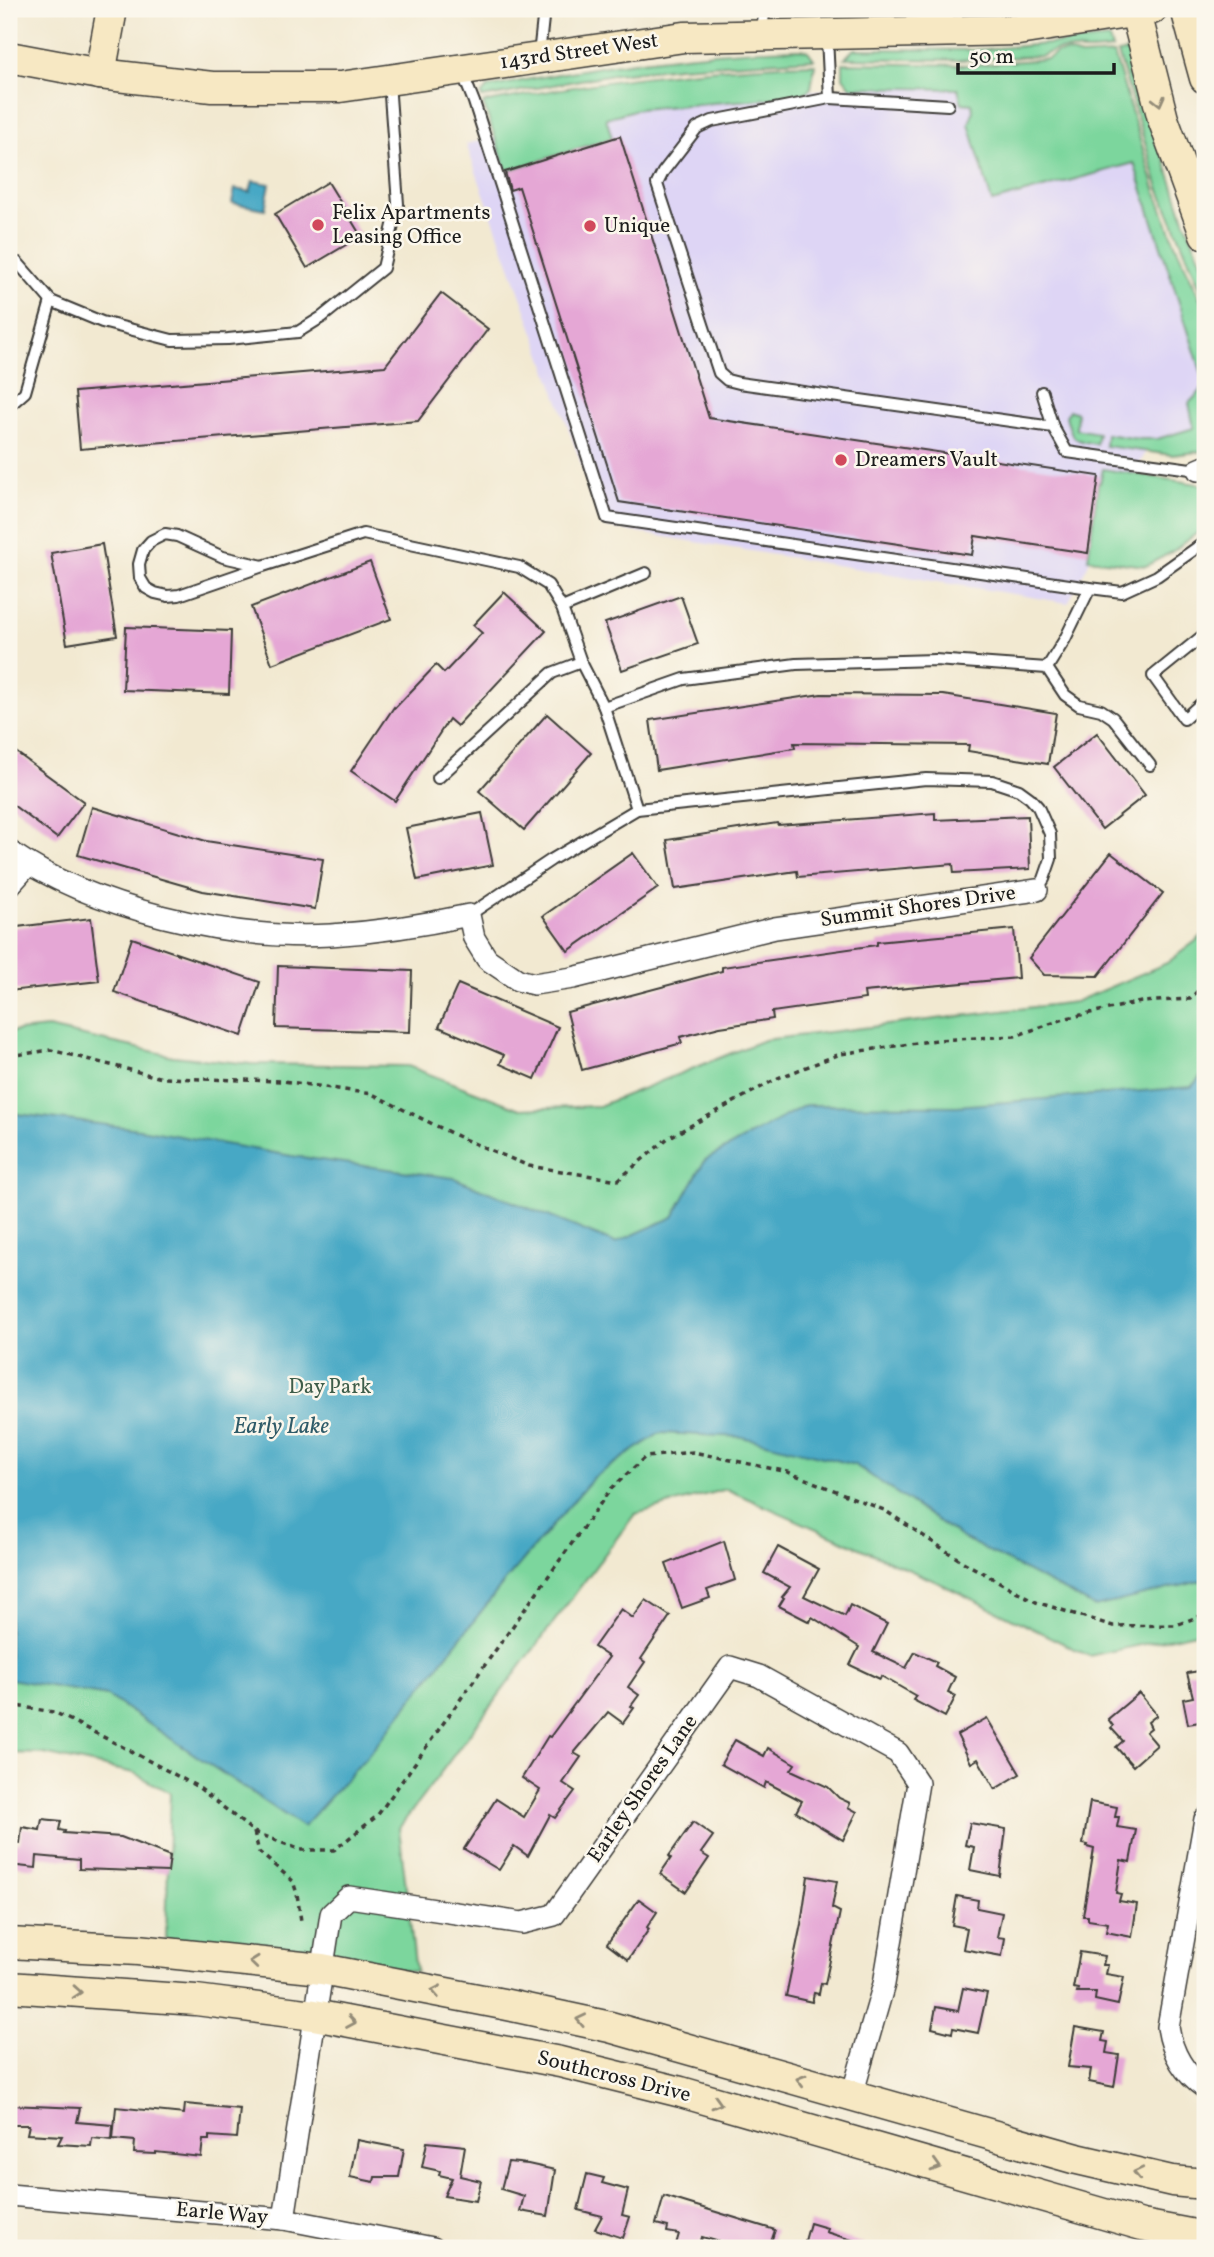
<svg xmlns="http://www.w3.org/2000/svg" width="1214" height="2257" font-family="Vollkorn,serif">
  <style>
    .built { fill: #ded5f5 }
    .green { fill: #7cd69d; stroke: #4c795c; stroke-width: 2 }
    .water { fill: #46a8c5; stroke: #316270; stroke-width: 2 }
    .building { fill: #e5a7d5 }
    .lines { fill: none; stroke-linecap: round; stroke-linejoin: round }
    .lane-casing { stroke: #3c3b37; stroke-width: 14 }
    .street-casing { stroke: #3c3b37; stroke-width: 24 }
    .secondary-casing { stroke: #3c3b37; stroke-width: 33 }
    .path { stroke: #3c3b37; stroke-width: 3.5; stroke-dasharray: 5 5; stroke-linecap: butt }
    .lane { stroke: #fff; stroke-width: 10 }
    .street { stroke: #fff; stroke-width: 21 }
    .secondary { stroke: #f7e8c3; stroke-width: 30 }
    .oneway { stroke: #948c78 }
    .poi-dot { fill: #d1495b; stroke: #fbf7ec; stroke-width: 2.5 }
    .labels { text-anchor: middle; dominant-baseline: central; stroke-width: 5; stroke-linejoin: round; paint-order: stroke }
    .street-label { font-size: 21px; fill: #1c1c1c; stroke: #fbf7ec }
    .poi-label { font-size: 21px; fill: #1c1c1c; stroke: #fbf7ec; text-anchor: start }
    .park-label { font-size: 21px; fill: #3e5d49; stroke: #fbf7ec }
    .water-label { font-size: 23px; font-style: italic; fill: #2f5b68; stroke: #fbf7ec }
  </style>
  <rect width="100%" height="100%" fill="#fbf7ec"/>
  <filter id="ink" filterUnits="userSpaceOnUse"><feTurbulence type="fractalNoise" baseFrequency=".0143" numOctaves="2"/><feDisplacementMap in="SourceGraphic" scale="14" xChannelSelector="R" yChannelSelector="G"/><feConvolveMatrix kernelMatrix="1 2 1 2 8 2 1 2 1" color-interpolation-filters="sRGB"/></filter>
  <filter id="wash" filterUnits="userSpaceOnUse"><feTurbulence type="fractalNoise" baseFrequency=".00686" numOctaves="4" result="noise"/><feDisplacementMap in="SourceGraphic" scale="28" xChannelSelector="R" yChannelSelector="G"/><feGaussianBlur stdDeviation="1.57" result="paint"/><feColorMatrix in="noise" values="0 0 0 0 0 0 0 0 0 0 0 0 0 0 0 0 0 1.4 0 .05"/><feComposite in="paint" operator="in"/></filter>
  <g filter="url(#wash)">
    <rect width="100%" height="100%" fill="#f2e9d1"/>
    <path class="built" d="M1107,67L1205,373V428L1151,442L1068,603L604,527L466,144L632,105Z"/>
    <g class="green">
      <path d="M1109,39L1112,49C1104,50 1096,51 1088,51C1068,51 1062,45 1042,56L958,60L845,58L854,49L974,50Z"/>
      <path d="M802,49L808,51L814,59L678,67L608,75L482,98L481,95L487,88C591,66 696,50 802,49Z"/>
      <path d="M1129,51L1185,222L1205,269V299L1158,186L1118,53Z"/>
      <path d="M1067,52L1081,56L1114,54L1156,192L1176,246L1205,309V383L1134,163L992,202L969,124L973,112L972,104L962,103L958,89L851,87L843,77V63L974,65L1047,59L1057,53Z"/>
      <path d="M815,64L811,88L801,96L638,109L606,118L612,138L507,171L483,103C593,82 702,66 815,64Z"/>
      <path d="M1205,387V451L1172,455L1105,446L1106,434L1138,439H1157L1194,428L1189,403Z"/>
      <path d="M1069,410L1077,413L1076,429L1098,433L1096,444C1072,441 1072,438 1066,416Z"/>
      <path d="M1103,469L1204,485L1205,527L1172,552L1146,566L1088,559L1098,483H1100Z"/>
      <path d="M1205,934V1631L1089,1656L939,1583L726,1489L635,1514L399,1828L416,1972L166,1939L170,1793L134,1773L44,1754L9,1753V1032L48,1028L173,1056L251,1064L408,1066L520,1109L599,1106L764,1040L1075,1002L1167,963Z"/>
    </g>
    <g class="water">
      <path d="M253,181L270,184L265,209L232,203L235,189L250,192Z"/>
      <path d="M1205,1072V1580L1095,1607L961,1537L855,1465L742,1437L660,1433L593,1478L506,1580L370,1753L303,1827L107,1696L9,1679V1113L140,1129L292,1156L454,1178L615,1243L673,1217L705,1160L805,1105L957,1106L1191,1087Z"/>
    </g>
    <g id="blocks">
      <g class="building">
        <path d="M620,136L709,418L1099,476L1088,553L975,536L972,555L619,502L519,187L510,190L505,172Z"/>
        <path d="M328,182L361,236L307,268L275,214Z"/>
        <path d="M441,293L488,329L418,421L80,449L75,392L385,366Z"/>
        <path d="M102,544L117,636L67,644L51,553Z"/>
        <path d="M370,562L391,619L272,664L251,607Z"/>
        <path d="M504,592L546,631L457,726L449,719L395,801L351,771L394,707L395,708L436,665L444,673L482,633L473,625Z"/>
        <path d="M681,596L698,644L622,670L605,623Z"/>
        <path d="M126,627L231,631L229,694L123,690Z"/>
        <path d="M821,694L943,695L1056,713L1048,764L968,751L969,745L794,743L795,748L657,770L650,720Z"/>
        <path d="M547,714L591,753L524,830L479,791Z"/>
        <path d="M1097,733L1145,795L1102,829L1054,767Z"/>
        <path d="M9,747L84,802L57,838L9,802Z"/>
        <path d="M92,807L206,841L323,859L315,909L203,891L78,855Z"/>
        <path d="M482,813L493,865L417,880L406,828Z"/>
        <path d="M935,813V820L1028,816L1030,869L954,873L953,864L798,877L797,871L675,889L667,840L777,823L778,825Z"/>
        <path d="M633,853L658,888L568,951L543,916Z"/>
        <path d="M1111,853L1163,893L1098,976L1044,975L1029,958Z"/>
        <path d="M91,918L99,981L9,991V928Z"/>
        <path d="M1014,929L1018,978L864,992L865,999L772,1012L773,1019L720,1027L680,1037L682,1043L582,1070L567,1012L722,971V967L877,945V942Z"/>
        <path d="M132,938L260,982L242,1036L114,992Z"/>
        <path d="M278,966L412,971L410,1032L276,1028Z"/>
        <path d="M458,984L558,1027L535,1079L500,1064L504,1055L439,1027Z"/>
        <path d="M724,1541L735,1580L707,1590L710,1598L682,1608L666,1564Z"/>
        <path d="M778,1547L819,1569L804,1596L845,1616L850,1605L887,1624L873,1652L906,1668L915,1652L937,1662L935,1666L955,1677L948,1692L956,1696L945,1717L913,1700L916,1696L881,1676L880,1679L850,1665L859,1647L812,1617L810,1622L779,1606L784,1598L782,1597L790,1587L764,1573Z"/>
        <path d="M646,1600L670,1616L641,1659L645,1662L628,1687L639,1695L631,1706L634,1708L623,1723L608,1712L574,1753L581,1757L563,1783L575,1791L555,1818L550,1815L528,1856L514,1846L499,1870L464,1849L496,1799L524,1817L540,1790L522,1778L548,1736L550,1737L609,1657L594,1647L621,1609L633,1618Z"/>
        <path d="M1205,1670V1721L1188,1724L1183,1699L1193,1697L1187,1673Z"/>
        <path d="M1139,1693L1157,1715L1148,1722L1151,1728L1146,1732L1157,1745L1133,1766L1116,1747L1123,1741L1111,1728L1113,1726L1108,1719Z"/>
        <path d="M987,1718L1020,1774L995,1789L978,1759L971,1763L957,1735Z"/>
        <path d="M735,1740L764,1756L768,1748L795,1764L791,1770L828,1787L839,1798L850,1803L848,1807L857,1812L843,1840L796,1812L802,1801L766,1782L764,1788L721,1764Z"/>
        <path d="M1090,1802L1117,1807L1115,1817H1119L1117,1827L1136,1830L1130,1862L1121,1860L1116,1893L1121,1894L1119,1901L1137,1904L1132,1937L1106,1932L1108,1923L1088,1920V1916H1083L1094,1849L1087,1847L1088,1845L1083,1844Z"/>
        <path d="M42,1819L61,1821L59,1830L65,1831L64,1833L121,1837L170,1856L168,1872L79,1869V1860L37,1856L36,1868L9,1865V1842L20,1843L22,1827L40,1830Z"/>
        <path d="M693,1822L713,1836L701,1853L709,1858L686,1892L660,1874L671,1858L669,1856Z"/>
        <path d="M970,1823L1006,1829L1000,1876L970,1870L974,1847L965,1845Z"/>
        <path d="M808,1876L837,1881L832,1908L840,1912L825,1984L821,1983L819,1994L814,1993L812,2002L786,1996L801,1924Z"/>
        <path d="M957,1896L978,1900L977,1908L1002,1913L997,1937L1005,1938L1002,1956L963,1949L967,1928L952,1925Z"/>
        <path d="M639,1899L657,1912L647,1927L649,1929L628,1960L607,1944Z"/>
        <path d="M1080,1952L1105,1956L1103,1965H1108L1106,1974L1124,1977L1118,2005L1095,2000L1096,1992H1077L1078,1989L1073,1988Z"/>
        <path d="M963,1988L987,1993L978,2033L953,2028L952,2033L932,2028L936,2007L958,2011Z"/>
        <path d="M1075,2027L1104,2032L1102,2041L1108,2042L1106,2053L1119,2055L1114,2087L1089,2082L1091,2069L1068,2067Z"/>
        <path d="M185,2104L240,2109L237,2138L209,2136V2140H203L201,2157L156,2152V2154L134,2153L135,2141L113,2139L116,2107L184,2114Z"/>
        <path d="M9,2105L80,2108L77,2122L113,2125L112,2140L92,2138L91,2146L58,2144L62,2136L27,2134L29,2125H9Z"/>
        <path d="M357,2140L404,2149L399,2177H375L374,2182L350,2177Z"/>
        <path d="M427,2142L465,2146L460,2176L481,2181L476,2201L444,2196L452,2178L439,2175L440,2171L422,2167Z"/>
        <path d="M508,2162L528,2164L555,2170L548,2216L520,2211L524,2196L501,2189Z"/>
        <path d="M587,2174L604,2178L602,2183L628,2190L622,2215L630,2217L623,2238L595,2229L602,2216L578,2210Z"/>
        <path d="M664,2196L775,2230L769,2248H741L702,2237L699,2248H675L679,2234L667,2232L668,2227L656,2224Z"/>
        <path d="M810,2223L827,2228L826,2232L865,2244L864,2248H803Z"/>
      </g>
    </g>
  </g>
  <g filter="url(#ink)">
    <use href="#blocks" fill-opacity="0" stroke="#3c3b37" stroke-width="2"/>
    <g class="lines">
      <g class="lane-casing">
        <g id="lane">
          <path d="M761,34L765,9"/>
          <path d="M827,37L830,98L712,121L697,128L663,172L657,184L719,373L727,380L739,383L1053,427L1067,452L1198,470"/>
          <path d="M539,55L544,9"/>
          <path d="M462,72L474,102L607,518L1090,588"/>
          <path d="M830,98L948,105"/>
          <path d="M9,260L18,263L51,301"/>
          <path d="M1042,392L1053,427"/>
          <path d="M9,406L25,392L51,301L102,322L172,340L228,339L298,332L322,317L383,268L398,204L389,82"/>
          <path d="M263,566L179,595L168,596L155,593L146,588L140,578L139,564L143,550L151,541L165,534L177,536L223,557L263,566L363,534L519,567L548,585L562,608L581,662L604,707L637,809"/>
          <path d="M562,608L646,573"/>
          <path d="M1205,634L1153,676L1184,719L1205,700"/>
          <path d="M1047,668L1065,639L1090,588L1122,592L1157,576L1205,542"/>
          <path d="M604,707L684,679L796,664L935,660L1047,668L1065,695L1079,705L1101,710L1113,718L1150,765"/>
          <path d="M438,778L552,673L581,662"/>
          <path d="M469,915L551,860L637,809L926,779L992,781L1019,790L1030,798L1038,807L1050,834L1051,859L1044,879L1037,890"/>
        </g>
      </g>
      <g class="street-casing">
        <g id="street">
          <path d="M1198,470L1205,467"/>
          <path d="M9,851C91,908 231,941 331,935C378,932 423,925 469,915L474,938L487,959L518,980L534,984L573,978L775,928L1037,890"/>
          <path d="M9,886L28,865"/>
          <path d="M1205,1819L1168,2027C1172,2053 1183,2073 1205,2088"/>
          <path d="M9,2195L284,2219L433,2248"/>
          <path d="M284,2219L331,1914L349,1897L522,1923L554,1915L730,1667L759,1676L898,1753L918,1783L884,1984L852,2095"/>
        </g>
      </g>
      <g class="secondary-casing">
        <g id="secondary">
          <path d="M1135,9L1163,119L1205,234"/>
          <path d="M1186,9L1205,78"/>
          <path d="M9,57L100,74L212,87H340L684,37L1018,30L1152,9"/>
          <path d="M100,74L112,9"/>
          <path d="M9,1943L138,1950L322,1969L503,2004L610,2027L1077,2159L1172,2181L1205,2184"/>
          <path d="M9,1987L196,2000L314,2015L560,2062L681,2092L1142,2225L1205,2237"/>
        </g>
      </g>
      <g class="path">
        <path d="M9,1056L51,1050L162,1078L283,1081L372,1094L461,1138L529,1166L618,1180L668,1138L778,1078L840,1054L937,1040L1015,1036L1067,1018L1141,1002L1190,999L1205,983"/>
        <path d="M9,1705L54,1712L121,1746L198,1787L254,1832L301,1850H334L377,1816L610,1490L645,1457L693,1452L788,1472L884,1510L963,1562L1036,1602L1113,1626L1176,1625L1205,1614"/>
        <path d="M254,1832L259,1852L293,1881L297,1894L301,1921"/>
      </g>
      <use href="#lane" class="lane"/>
      <use href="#street" class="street"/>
      <use href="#secondary" class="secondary"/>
    </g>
    <defs><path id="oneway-chevron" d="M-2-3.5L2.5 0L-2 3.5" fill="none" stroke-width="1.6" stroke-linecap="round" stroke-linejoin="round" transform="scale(1.75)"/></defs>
    <g class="oneway">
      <use href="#oneway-chevron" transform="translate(1159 101) rotate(76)"/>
      <use href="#oneway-chevron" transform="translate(254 1962) rotate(-174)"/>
      <use href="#oneway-chevron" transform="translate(436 1991) rotate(-169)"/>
      <use href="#oneway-chevron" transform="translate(77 1992) rotate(4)"/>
      <use href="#oneway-chevron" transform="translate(581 2020) rotate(-168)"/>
      <use href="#oneway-chevron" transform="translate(351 2022) rotate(10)"/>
      <use href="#oneway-chevron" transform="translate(801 2080) rotate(-164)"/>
      <use href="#oneway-chevron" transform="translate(717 2103) rotate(16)"/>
      <use href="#oneway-chevron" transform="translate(936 2166) rotate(16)"/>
      <use href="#oneway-chevron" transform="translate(1138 2173) rotate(-167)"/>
    </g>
  </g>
  <g class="poi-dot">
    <circle cx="318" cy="225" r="7"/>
    <circle cx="590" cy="226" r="7"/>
    <circle cx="841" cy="460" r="7"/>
  </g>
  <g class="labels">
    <g class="street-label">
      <text transform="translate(579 52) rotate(-8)">143rd Street West</text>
      <text transform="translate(918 907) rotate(-8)">Summit Shores Drive</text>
      <text transform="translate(643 1789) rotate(-55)">Earley Shores Lane</text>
      <text transform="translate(614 2077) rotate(14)">Southcross Drive</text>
      <text transform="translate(222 2214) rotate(5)">Earle Way</text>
    </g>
    <g class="poi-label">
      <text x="332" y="213">Felix Apartments<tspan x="332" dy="24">Leasing Office</tspan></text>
      <text x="604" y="226">Unique</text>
      <text x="855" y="460">Dreamers Vault</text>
    </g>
    <g class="park-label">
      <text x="330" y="1387">Day Park</text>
    </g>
    <g class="water-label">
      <text x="281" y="1427">Early Lake</text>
    </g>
  </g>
  <rect width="1214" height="2257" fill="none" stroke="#fbf7ec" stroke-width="35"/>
  <path d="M958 63v10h156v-10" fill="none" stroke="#1c1c1c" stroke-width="3.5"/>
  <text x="969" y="63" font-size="21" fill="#1c1c1c" stroke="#fbf7ec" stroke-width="5" paint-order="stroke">50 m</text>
</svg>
